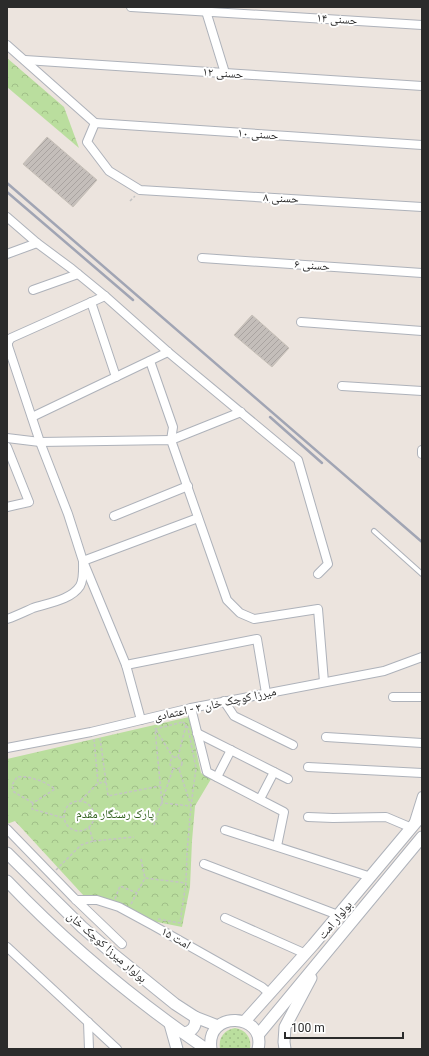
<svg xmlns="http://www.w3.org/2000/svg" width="429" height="1056" font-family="Roboto,'Noto Naskh Arabic',sans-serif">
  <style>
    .grass { fill: url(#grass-dots) }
    .forest { fill: url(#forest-crowns) }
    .building { fill: url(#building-hatch); stroke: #c7c0b8 }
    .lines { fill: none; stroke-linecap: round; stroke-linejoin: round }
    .lane-casing { stroke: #aeb2ba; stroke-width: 6 }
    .street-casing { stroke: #aeb2ba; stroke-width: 10 }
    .secondary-casing { stroke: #aeb2ba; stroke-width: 13 }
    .path { stroke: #c4c4c4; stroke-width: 1.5; stroke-dasharray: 3 2; stroke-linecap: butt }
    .lane { stroke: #fff; stroke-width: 4 }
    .street { stroke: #fff; stroke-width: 8 }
    .secondary { stroke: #fff; stroke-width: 11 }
    .rail { stroke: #a1a5b4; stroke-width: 2.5 }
    .labels { text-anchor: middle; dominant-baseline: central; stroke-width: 4; stroke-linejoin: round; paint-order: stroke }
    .street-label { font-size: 12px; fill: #2b2b2b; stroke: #fff }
    .park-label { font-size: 12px; fill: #346320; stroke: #fff }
  </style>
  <defs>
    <pattern id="grass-dots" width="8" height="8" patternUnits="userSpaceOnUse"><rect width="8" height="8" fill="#bade9e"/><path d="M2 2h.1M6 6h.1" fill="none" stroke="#a0bf88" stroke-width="1.8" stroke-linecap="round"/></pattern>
    <pattern id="forest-crowns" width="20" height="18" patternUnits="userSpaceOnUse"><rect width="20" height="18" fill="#bade9e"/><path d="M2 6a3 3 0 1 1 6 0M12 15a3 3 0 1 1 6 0" fill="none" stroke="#a0bf88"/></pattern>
    <pattern id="building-hatch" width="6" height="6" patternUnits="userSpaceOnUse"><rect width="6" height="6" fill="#c4beba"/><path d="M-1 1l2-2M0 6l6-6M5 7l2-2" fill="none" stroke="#a9a3a0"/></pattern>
  </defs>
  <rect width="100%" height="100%" fill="#ece4de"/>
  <path class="grass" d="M235,1028C246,1030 252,1038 250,1049H220C218,1038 224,1030 235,1028Z"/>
  <g class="forest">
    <path d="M7,58L64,107L79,148L7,87Z"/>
    <path d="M189,717L201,773L211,779L195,806L192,841L190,887L182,927L147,920L113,903L84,896L15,821L7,824V759Z"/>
  </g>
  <g class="building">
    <path d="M47,137L97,180L73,207L23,164Z"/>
    <path d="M252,315L289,348L272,367L234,335Z"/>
  </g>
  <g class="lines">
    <g class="lane-casing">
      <path id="lane" d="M374,531L422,574"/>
    </g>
    <g class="street-casing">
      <g id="street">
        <path d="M131,7L422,25"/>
        <path d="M205,8L225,73"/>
        <path d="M7,45L95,123"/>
        <path d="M25,60L422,86"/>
        <path d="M95,123L87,142L109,171L140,190L422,207"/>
        <path d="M95,123L422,145"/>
        <path d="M7,217L37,243L72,269L105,296L168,352L298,460L328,564L318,574"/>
        <path d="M7,254L37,243"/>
        <path d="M202,258L422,273"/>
        <path d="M33,290L78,274"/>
        <path d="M105,296L11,338L8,342V346L40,442L68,514L83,561L126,665L141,720"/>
        <path d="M91,302L116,377"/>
        <path d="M301,322L422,331"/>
        <path d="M150,361L173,427L171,440"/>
        <path d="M342,386L422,391"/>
        <path d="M32,417L168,352"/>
        <path d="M7,438L40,442L171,440L227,600L240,613L254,619L318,609L324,682"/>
        <path d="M171,440L241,412"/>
        <path d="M7,447L29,502L7,507"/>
        <path d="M422,450V454"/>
        <path d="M114,516L188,486"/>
        <path d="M7,619C16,616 24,612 33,608C48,603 71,600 80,586C84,579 83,568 83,561L198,518"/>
        <path d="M126,665L257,639L266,693"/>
        <path d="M393,697H422"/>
        <path d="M224,701L234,716L293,745"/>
        <path d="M191,708L207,772L284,812L277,846"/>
        <path d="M197,733L288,779"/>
        <path d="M326,737L422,743"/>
        <path d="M7,748L91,732L191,708L384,671L422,657"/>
        <path d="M308,767L422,773"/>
        <path d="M217,777L231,750"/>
        <path d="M260,799L274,772"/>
        <path d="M308,817L333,818L386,817L412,828L422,796"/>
        <path d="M7,829L74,898L122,944"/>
        <path d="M225,830L371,877"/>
        <path d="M204,864L338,915"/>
        <path d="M76,900H97L119,907L154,926L262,987L270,994"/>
        <path d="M225,918L306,954"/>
        <path d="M7,947L117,1049"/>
        <path d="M88,1022L89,1049"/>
      </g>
    </g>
    <g class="secondary-casing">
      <g id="secondary">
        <path d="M7,853L82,927L112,953L175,1004L195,1017L218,1026"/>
        <path d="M7,881C67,944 135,1000 206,1049"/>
        <path d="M245,1021L313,945L422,815"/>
        <path d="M170,1024L177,1049"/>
        <path d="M184,1033C192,1032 197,1026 195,1017"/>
        <path d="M258,1035L422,837"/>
        <path d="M211,1049C205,1009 267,1013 258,1049"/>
        <path d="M285,1049L284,1042L285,1027L311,978"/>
      </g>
    </g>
    <g class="path">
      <path d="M130,201L135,196"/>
      <path d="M183,722L188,728L196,768L191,806L162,803L155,729Z"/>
      <path d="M156,730L173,757"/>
      <path d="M100,738L108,796L160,786"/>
      <path d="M94,739L98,783L106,782"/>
      <circle cx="176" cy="763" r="6"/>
      <path d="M178,757L186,725"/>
      <path d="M81,800L98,783"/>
      <circle cx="79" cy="816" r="15"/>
      <path d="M33,803L14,792L12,785L17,777C28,775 46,782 55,789L33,803L32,809L64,818"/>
      <path d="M154,825L173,769"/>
      <path d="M89,827L93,841L134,837"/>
      <path d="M141,859L145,878L186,883"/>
      <path d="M56,870L81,845L93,841"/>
      <path d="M115,899L120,886L137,893"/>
      <path d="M131,904L145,878"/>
      <path d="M158,919L180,923L186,883L187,852L191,806L179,769"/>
    </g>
    <use href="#lane" class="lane"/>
    <use href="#street" class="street"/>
    <use href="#secondary" class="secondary"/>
    <g class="rail">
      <path d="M7,183L422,542"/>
      <path d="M7,192L133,300"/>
      <path d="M270,417L322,463"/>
    </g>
  </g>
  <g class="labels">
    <g class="street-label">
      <text transform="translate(337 19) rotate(4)">حسنی ۱۴</text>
      <text transform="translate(223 73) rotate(4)">حسنی ۱۲</text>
      <text transform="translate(258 134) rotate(4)">حسنی ۱۰</text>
      <text transform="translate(281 198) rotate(3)">حسنی ۸</text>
      <text transform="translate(312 265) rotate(4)">حسنی ۶</text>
      <text transform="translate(215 704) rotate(-12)">میرزا کوچک خان ۳ - اعتمادی</text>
      <text transform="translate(335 920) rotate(-50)">بولوار امت</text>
      <text transform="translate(176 938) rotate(30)">امت ۱۵</text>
      <text transform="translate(107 947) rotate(41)">بولوار میرزا کوچک خان</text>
    </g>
    <g class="park-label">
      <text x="115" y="814">پارک رستگار مقدم</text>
    </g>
  </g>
  <rect width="429" height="1056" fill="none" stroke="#2b2b2b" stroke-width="16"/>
  <path d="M285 1032v6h118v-6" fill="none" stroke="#2b2b2b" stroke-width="2"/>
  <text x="291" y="1032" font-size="12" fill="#2b2b2b" stroke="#ffffff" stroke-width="3" paint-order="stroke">100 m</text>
</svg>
